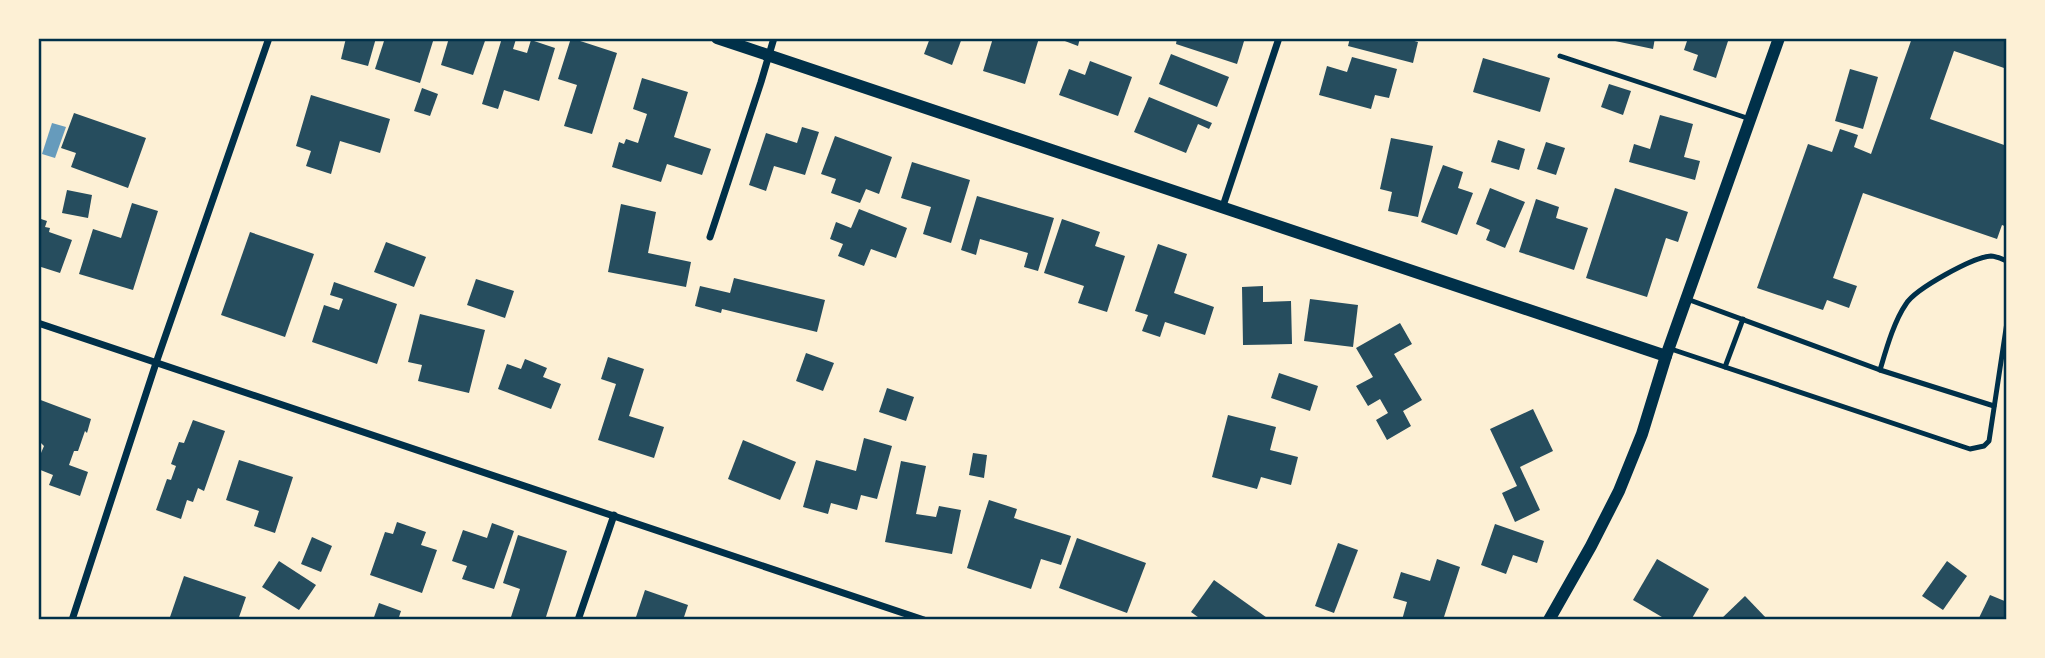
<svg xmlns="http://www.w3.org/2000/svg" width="2045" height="658" font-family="'Exo 2',sans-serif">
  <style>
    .water { fill: #669bbc }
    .building { fill: #264d5e }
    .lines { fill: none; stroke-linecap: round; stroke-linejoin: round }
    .service { stroke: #003049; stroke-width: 5 }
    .minor { stroke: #003049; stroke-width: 7 }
    .tertiary { stroke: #003049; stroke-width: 12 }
    .neatline { fill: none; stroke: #003049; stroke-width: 2.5 }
  </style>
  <rect width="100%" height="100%" fill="#fdf0d5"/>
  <path class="water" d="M52,123L66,127L55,158L42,154Z"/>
  <g class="building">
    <path d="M346,38H376L368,66L341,59Z"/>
    <path d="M385,38H434L420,83L375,69Z"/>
    <path d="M449,38H486L473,75L441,65Z"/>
    <path d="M502,38L516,39L513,49L527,53L531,40L555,48L539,101L504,90L498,109L482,104Z"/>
    <path d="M571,38L617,53L592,134L564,126L577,85L558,79Z"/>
    <path d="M930,38H962L952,65L924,54Z"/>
    <path d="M993,38H1039L1025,84L983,71Z"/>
    <path d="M1057,38H1080L1078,46Z"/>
    <path d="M1177,38H1245L1237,64L1176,44Z"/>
    <path d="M1350,38H1404L1418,42L1413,63L1348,46Z"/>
    <path d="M1601,38H1655L1653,49Z"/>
    <path d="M1688,38H1729L1716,78L1693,70L1698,55L1684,50Z"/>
    <path d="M1912,38H2007V69L1954,51L1930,119L2007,146V227L2002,225L1997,239L1863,193L1833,278L1857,286L1849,308L1827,300L1823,310L1757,288L1808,144L1832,152L1840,129L1858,135L1854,147L1871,154Z"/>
    <path d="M1171,54L1229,77L1217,107L1159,84Z"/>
    <path d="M1352,57L1397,69L1389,98L1375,95L1371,109L1319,95L1327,66L1347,72Z"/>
    <path d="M1483,58L1550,78L1540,112L1473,92Z"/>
    <path d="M1090,61L1132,77L1118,116L1059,95L1069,69L1085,75Z"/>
    <path d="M1850,69L1878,77L1863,129L1835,121Z"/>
    <path d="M642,78L688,92L674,137L711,149L702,175L667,164L661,182L612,167L619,142L624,144L626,139L638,143L647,114L633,109Z"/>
    <path d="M1609,84L1631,91L1623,115L1601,107Z"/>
    <path d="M422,88L438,94L430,116L414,111Z"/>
    <path d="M311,95L390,119L380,153L340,141L331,174L306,166L311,151L296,146Z"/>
    <path d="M1149,97L1212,123L1209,129L1198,124L1186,153L1134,132Z"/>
    <path d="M74,113L146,138L128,188L71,167L76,153L61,148Z"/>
    <path d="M1660,115L1693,124L1684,157L1700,161L1695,180L1629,162L1634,144L1650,149Z"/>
    <path d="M802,127L819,132L805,175L774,166L766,191L749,185L766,133L797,143Z"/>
    <path d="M835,136L892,157L879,194L866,189L860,203L831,193L836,179L821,174Z"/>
    <path d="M1391,138L1433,146L1418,217L1388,211L1392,192L1380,189Z"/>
    <path d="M1498,140L1525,149L1519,170L1491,162Z"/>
    <path d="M1546,142L1565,148L1556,175L1537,169Z"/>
    <path d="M912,162L970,180L951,243L923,234L931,207L901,198Z"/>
    <path d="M1443,165L1463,172L1458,188L1473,193L1457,235L1421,222Z"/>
    <path d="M1490,188L1525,202L1505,248L1486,240L1490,230L1476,224Z"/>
    <path d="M1615,188L1688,212L1678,242L1666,238L1647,297L1586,278Z"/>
    <path d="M67,190L92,195L88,218L62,213Z"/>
    <path d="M977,196L1054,218L1038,271L1024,267L1028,253L980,239L976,255L961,250Z"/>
    <path d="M1536,199L1559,207L1556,218L1588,228L1574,270L1519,252Z"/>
    <path d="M132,203L158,211L133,290L79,274L93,229L121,238Z"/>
    <path d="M621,204L656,212L648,253L691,262L686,287L608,272Z"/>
    <path d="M859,209L907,228L896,258L871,249L864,266L838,256L843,244L830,239L836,222L851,228Z"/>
    <path d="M38,218L47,221L45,227L50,228L49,232L72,240L60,273L38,266Z"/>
    <path d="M1062,219L1100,232L1095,246L1125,256L1107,312L1078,303L1084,286L1044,273Z"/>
    <path d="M250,232L314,254L285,337L221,315Z"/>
    <path d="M386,242L426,257L414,287L374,272Z"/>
    <path d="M1158,244L1187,254L1174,293L1214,307L1205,335L1165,322L1160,337L1142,331L1148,315L1135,311Z"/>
    <path d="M734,278L825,300L817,332L722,309L721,313L695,306L700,286L730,293Z"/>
    <path d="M476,279L514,291L505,318L467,305Z"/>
    <path d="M334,282L397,304L377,364L312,342L324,305L339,310L343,299L330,295Z"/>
    <path d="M1263,286V302L1291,301L1292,344L1243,345L1242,287Z"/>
    <path d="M1310,299L1358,305L1353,347L1304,341Z"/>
    <path d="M420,314L485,330L469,393L418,381L422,365L408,362Z"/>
    <path d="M1400,323L1412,344L1394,354L1422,400L1403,411L1411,426L1387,440L1376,420L1388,413L1380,399L1368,406L1356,386L1373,377L1356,348Z"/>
    <path d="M806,353L834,363L823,391L796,381Z"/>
    <path d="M608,357L644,369L629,416L664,427L654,458L598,440L616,384L601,379Z"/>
    <path d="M525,359L547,368L543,377L561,384L551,409L498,389L507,364L521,369Z"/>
    <path d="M1279,373L1318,386L1310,411L1271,398Z"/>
    <path d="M887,388L914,397L906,421L879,412Z"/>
    <path d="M38,399L91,419L87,433L85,431L78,451H74L69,465L88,472L80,496L49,485L53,475L38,469V460L44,446L38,440Z"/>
    <path d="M1533,409L1553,451L1520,467L1540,510L1515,522L1502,493L1517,486L1490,429Z"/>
    <path d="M1228,415L1276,427L1270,450L1298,457L1291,485L1261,477L1257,489L1212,477Z"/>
    <path d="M193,420L225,431L204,491L198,488L193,502L187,500L181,519L156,510L167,479L171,480L176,466L171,464L179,442L184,443Z"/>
    <path d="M864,438L892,446L877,499L861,495L857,510L831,503L828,514L803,507L816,460L856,471Z"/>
    <path d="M743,440L796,462L780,500L728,479Z"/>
    <path d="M973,453L987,455L984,478L969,475Z"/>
    <path d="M239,460L293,477L275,533L254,526L259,511L226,500Z"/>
    <path d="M901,461L926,466L916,514L936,517L939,506L961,510L952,554L885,542Z"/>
    <path d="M989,500L1017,509L1014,518L1071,536L1061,565L1041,559L1031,589L967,568Z"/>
    <path d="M397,522L426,532L421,545L437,550L422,593L370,575L385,532L393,534Z"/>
    <path d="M492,523L514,531L494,589L462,579L467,566L452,561L463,530L487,538Z"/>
    <path d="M1495,524L1544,541L1537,563L1513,555L1506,574L1481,565Z"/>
    <path d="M518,535L567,551L545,620H518L511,617L520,589L503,583Z"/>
    <path d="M312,537L332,546L321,572L301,564Z"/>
    <path d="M1077,538L1146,563L1127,613L1059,588Z"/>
    <path d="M1338,543L1358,550L1334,613L1315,606Z"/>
    <path d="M1437,559L1460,567L1443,620H1402L1407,602L1393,598L1401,572L1430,581Z"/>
    <path d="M1657,559L1709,589L1691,620H1667L1633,600Z"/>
    <path d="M279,561L316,585L299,610L262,587Z"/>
    <path d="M1947,561L1967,576L1943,610L1922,596Z"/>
    <path d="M184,576L246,597L238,620H169Z"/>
    <path d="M1214,580L1270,620H1202L1191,612Z"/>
    <path d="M645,590L688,605L683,620H635Z"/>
    <path d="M1990,595L2007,602V620H1978Z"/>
    <path d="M1745,596L1768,620H1720Z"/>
    <path d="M379,603L401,611L398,620H373Z"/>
  </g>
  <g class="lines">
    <g class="service">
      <path d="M1560,56L1750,119"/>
      <path d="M1687,299L1880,370C1886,350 1894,321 1906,304C1915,289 1973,257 1991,256C1996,256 2002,259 2007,261"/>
      <path d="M1668,348L1970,449L1984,446L1989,441L2007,322"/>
      <path d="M1725,367L1743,319"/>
      <path d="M1880,370L1994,406"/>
    </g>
    <g class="minor">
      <path d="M1223,206L1279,38"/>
      <path d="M710,237L761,82L774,38"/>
      <path d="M38,323L924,620"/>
      <path d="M72,620L156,363L269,38"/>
      <path d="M578,620L614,515"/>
    </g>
    <g class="tertiary">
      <path d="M717,38L1666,356"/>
      <path d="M1549,620L1591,546L1619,491L1642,434L1666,356L1779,38"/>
    </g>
  </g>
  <rect width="2045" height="658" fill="none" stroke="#fdf0d5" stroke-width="80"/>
  <rect x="40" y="40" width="1965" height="578" class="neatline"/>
</svg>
